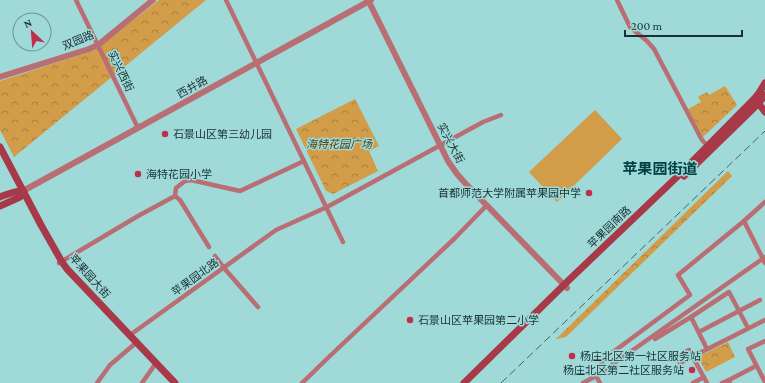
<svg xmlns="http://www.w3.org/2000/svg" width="765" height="383" font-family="'Crimson Pro','Noto Sans SC',serif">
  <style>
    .grass { fill: #d29c49 }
    .park { fill: url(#park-crowns) }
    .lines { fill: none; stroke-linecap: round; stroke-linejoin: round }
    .minor { stroke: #b96e73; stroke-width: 4.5 }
    .tertiary { stroke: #b96e73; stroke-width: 6 }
    .secondary { stroke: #a83949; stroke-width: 7 }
    .rail { stroke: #436464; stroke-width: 1; stroke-dasharray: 8 4; stroke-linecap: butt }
    .poi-dot { fill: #bf2f49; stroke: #9fd9d8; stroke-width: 1.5 }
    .labels { text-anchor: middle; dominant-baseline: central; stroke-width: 3; stroke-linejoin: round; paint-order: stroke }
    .street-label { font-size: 11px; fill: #1a3131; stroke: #9fd9d8 }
    .poi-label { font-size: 11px; fill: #1a3131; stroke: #9fd9d8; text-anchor: start }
    .park-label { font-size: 11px; font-style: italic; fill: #583c0a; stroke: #9fd9d8 }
    .district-label { font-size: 15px; font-weight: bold; fill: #004243; stroke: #9fd9d8 }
  </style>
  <defs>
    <pattern id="park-crowns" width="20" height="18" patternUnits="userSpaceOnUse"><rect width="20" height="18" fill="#d29c49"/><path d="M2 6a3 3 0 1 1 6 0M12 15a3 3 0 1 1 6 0" fill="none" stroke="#aa803d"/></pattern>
  </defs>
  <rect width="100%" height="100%" fill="#9fd9d8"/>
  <path class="grass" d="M595,110L622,139L557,202L529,172Z"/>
  <g class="park">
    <path d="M159,0H206L14,157L0,130V81L95,50Z"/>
    <path d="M725,86L737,105L703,137L688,109L701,102L698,97L707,92L709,95Z"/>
    <path d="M355,99L379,146L369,151L378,171L333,194L326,191L296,129Z"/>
    <path d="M728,171L732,176L566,337L556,339Z"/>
    <path d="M728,342L735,357L706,372L698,357Z"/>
  </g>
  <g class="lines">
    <g class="minor">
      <path d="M76,0L138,128"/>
      <path d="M226,0L343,242"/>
      <path d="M617,0L630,27L647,41L654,49L702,140L708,146"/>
      <path d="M175,196L180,200L209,247"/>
      <path d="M765,202L744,221L765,263"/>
      <path d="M215,256L224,268L258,307"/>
      <path d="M59,263L138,216L175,196L176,188L185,181L191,180L240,191L304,161"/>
      <path d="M691,317L729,292L748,328"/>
      <path d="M699,332L760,300"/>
      <path d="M130,335L276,230L327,207L483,122L501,115"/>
      <path d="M655,339L691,317L707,349"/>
      <path d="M765,341L748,349L765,382"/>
      <path d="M605,369L601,361L690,295L678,275L744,221"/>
      <path d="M596,376L600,383"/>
      <path d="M729,380L754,367"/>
      <path d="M97,383L110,365L137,342"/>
      <path d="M142,383L156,363"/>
      <path d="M302,383L332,354L455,238L487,205"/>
      <path d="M583,383L596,376L765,257"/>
      <path d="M693,383L704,377"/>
      <path d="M707,383L689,350L676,357L680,363L765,320"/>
      <path d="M722,383L729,380L730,383"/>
    </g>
    <g class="tertiary">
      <path d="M368,0L448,161L457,174L466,184L567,288"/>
      <path d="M0,77L89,49L98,45L153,0"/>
      <path d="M23,191L371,0"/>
    </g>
    <g class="secondary">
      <path d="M756,100L765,112"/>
      <path d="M0,147L41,225L62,262L67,269L175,383"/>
      <path d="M684,176L759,103L765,95"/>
      <path d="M0,197C8,194 14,191 23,191"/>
      <path d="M0,206L20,197L23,191"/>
      <path d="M464,383L570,279L679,175L755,98L759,93L765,83"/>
    </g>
    <path class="rail" d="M501,383L765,131"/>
  </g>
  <g class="poi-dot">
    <circle cx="165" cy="134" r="4"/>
    <circle cx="138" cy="174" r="4"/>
    <circle cx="589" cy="193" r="4"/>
    <circle cx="410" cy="320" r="4"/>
    <circle cx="572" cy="356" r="4"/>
    <circle cx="692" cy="370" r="4"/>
  </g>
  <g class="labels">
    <g class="street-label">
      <text transform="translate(78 40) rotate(-22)">双园路</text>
      <text transform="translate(121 71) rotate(64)">实兴西街</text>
      <text transform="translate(192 87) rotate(-29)">西井路</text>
      <text transform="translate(451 143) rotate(62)">实兴大街</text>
      <text transform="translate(609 227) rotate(-44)">苹果园南路</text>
      <text transform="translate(90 276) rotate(48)">苹果园大街</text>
      <text transform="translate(195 277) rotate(-36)">苹果园北路</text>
    </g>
    <g class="poi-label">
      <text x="173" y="134">石景山区第三幼儿园</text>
      <text x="146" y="174">海特花园小学</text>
      <text x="581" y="193" text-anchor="end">首都师范大学附属苹果园中学</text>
      <text x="418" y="320">石景山区苹果园第二小学</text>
      <text x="580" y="356">杨庄北区第一社区服务站</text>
      <text x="684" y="370" text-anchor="end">杨庄北区第二社区服务站</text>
    </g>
    <g class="park-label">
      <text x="339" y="144">海特花园广场</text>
    </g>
    <g class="district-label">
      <text x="660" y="169">苹果园街道</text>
    </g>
  </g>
  <g transform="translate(32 32) rotate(334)"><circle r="19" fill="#9fd9d8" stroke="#6a9695"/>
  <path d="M0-3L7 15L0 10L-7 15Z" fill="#bf2f49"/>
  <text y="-6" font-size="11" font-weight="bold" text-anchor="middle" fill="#1a3131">N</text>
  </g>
  <path d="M625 30v6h117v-6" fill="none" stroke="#1a3131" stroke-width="2"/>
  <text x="631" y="30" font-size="12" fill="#1a3131" stroke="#9fd9d8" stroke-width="3" paint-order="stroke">200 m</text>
</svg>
